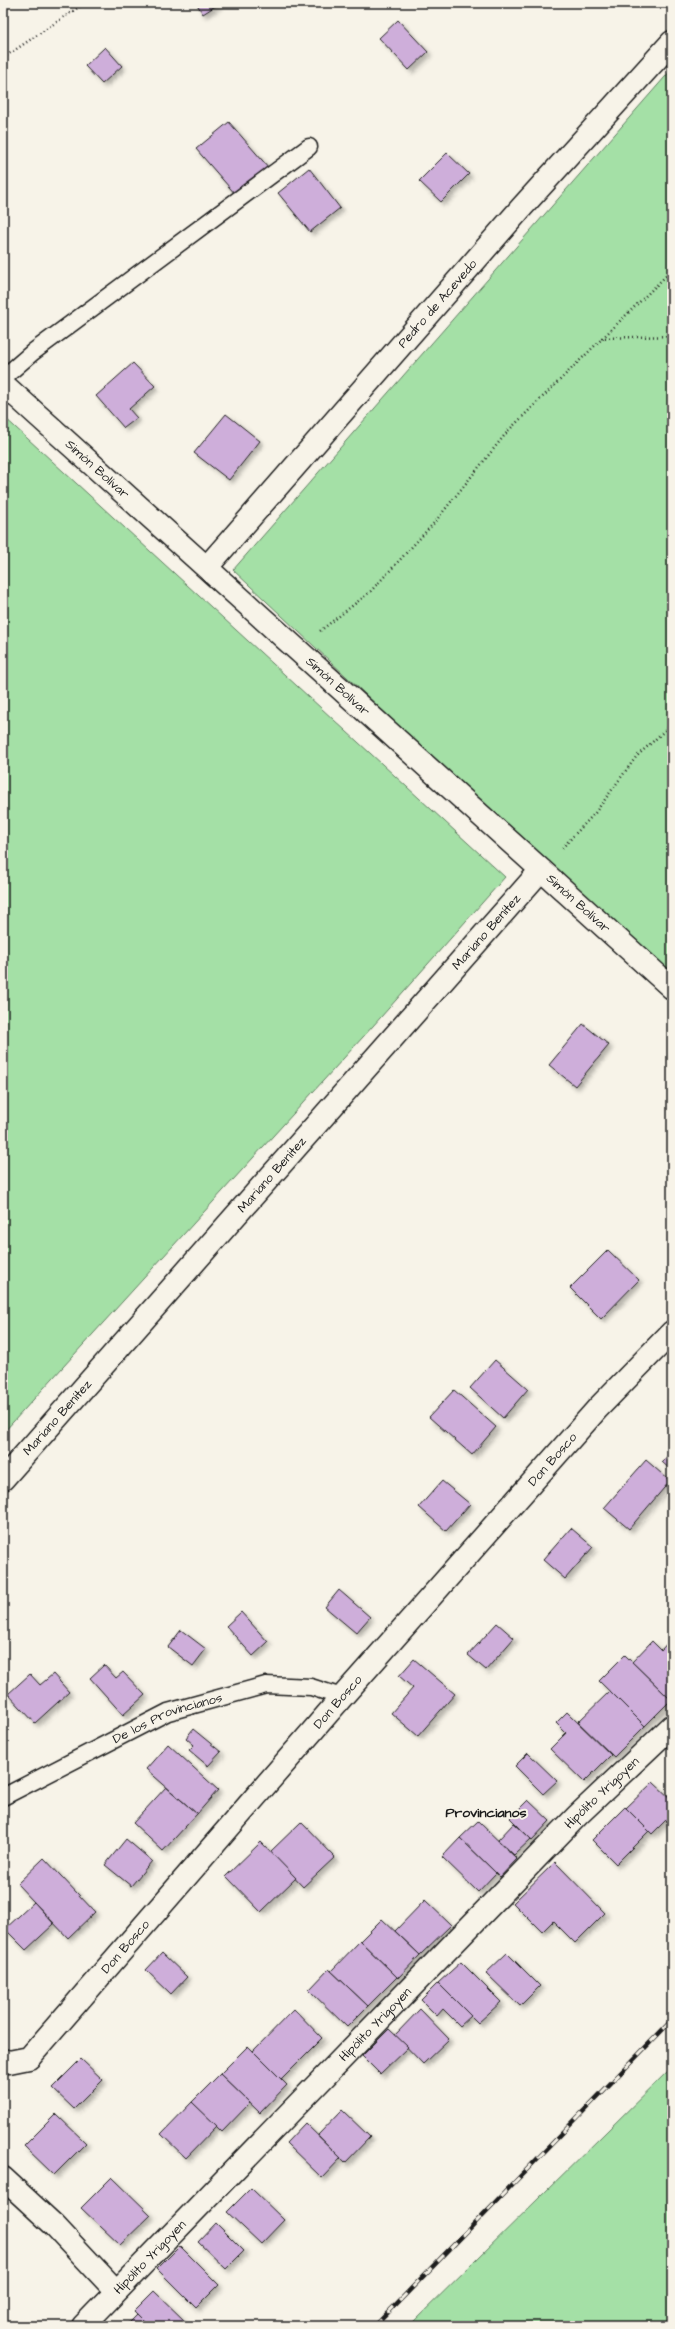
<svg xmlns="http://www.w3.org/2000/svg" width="675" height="2329" font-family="'Architects Daughter',sans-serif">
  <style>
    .green { fill: #a4e0a6; stroke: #607e61 }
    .building { fill: #ceaeda; stroke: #1c1c1c; filter: url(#shadow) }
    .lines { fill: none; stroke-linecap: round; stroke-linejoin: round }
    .lane-casing { stroke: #1c1c1c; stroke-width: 19 }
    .street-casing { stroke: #1c1c1c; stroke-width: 25 }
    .path { stroke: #1c1c1c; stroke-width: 2.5; stroke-dasharray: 1 3; stroke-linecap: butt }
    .lane { stroke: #f7f3e8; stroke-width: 16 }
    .street { stroke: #f7f3e8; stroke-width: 22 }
    .rail-casing { stroke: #1c1c1c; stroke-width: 4.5 }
    .rail { stroke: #f7f3e8; stroke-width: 3; stroke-dasharray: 9; stroke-linecap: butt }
    .labels { text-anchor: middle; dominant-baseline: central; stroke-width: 4; stroke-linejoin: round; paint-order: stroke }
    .street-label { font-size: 13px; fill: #1c1c1c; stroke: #f7f3e8 }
    .neighbourhood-label { font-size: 14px; font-weight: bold; fill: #1c1c1c; stroke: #f7f3e8 }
  </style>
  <defs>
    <filter id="shadow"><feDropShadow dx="3.5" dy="3.5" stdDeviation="2" flood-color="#0004"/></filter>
  </defs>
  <rect width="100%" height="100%" fill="#f7f3e8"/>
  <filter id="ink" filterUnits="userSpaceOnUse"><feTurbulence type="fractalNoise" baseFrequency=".025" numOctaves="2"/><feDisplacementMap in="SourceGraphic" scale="8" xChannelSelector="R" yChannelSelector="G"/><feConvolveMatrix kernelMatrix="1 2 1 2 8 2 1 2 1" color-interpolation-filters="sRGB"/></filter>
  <g filter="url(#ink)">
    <g class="green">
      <path d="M672,69V974L544,862L233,570Z"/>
      <path d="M3,416L505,877L373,1026L3,1433Z"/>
      <path d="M672,2067V2326H409Z"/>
    </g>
    <g class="building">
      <path d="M196,3H220L203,14Z"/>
      <path d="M398,20L428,52L409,70L379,38Z"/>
      <path d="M105,47L122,66L102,84L85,66Z"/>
      <path d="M229,122L269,168L236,195L196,149Z"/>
      <path d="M447,153L469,174L441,202L419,181Z"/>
      <path d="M309,168L340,208L310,232L278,193Z"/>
      <path d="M133,363L155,386L129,409L137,418L124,428L96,396Z"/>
      <path d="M226,414L260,441L229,480L194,453Z"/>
      <path d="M583,1024L609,1045L575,1086L549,1065Z"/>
      <path d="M608,1250L639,1280L601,1319L570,1288Z"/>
      <path d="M495,1360L528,1389L503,1418L470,1388Z"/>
      <path d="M454,1390L496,1427L472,1455L429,1417Z"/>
      <path d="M672,1451V1471L662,1462Z"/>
      <path d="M646,1460L670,1481L629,1529L604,1508Z"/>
      <path d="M442,1481L470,1504L446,1531L419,1507Z"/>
      <path d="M571,1528L593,1547L565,1579L543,1560Z"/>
      <path d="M339,1590L370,1617L356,1633L325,1607Z"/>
      <path d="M241,1612L268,1642L253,1656L226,1626Z"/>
      <path d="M497,1623L514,1638L486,1670L468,1655Z"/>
      <path d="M181,1630L206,1649L193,1666L168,1647Z"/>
      <path d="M672,1638V1698L671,1700L632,1662L652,1641L661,1650Z"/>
      <path d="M625,1655L671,1700L645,1726L599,1681Z"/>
      <path d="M414,1659L455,1694L418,1736L391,1713L413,1688L399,1676Z"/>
      <path d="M104,1665L116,1678L123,1672L145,1695L123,1715L90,1678Z"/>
      <path d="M30,1674L40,1685L53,1674L69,1692L35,1723L8,1694Z"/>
      <path d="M610,1691L645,1726L614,1757L578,1722Z"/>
      <path d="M567,1712L611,1755L584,1782L550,1749L566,1733L556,1723Z"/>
      <path d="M193,1729L221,1752L208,1766L189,1750L194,1745L186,1738Z"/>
      <path d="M168,1744L218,1790L197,1814L146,1769Z"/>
      <path d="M528,1753L557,1781L543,1794L515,1766Z"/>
      <path d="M653,1782L672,1800V1814L652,1834L626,1808Z"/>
      <path d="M166,1787L197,1814L163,1851L133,1823Z"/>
      <path d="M528,1800L550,1821L532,1840L510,1818Z"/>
      <path d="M625,1807L649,1831L616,1864L592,1840Z"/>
      <path d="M478,1821L517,1859L500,1877L460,1838Z"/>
      <path d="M301,1822L335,1857L303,1887L270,1852Z"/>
      <path d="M514,1823L531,1839L514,1855L498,1840Z"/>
      <path d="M460,1838L496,1873L478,1892L442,1857Z"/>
      <path d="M126,1839L152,1861L131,1886L105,1865Z"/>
      <path d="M261,1842L296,1878L261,1912L226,1876Z"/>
      <path d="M44,1858L95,1912L68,1938L17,1884Z"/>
      <path d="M555,1862L605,1913L575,1943L553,1921L542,1932L513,1903Z"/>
      <path d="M425,1900L451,1925L420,1955L395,1931Z"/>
      <path d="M34,1902L54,1924L26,1950L5,1929Z"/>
      <path d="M382,1919L420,1955L398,1978L360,1941Z"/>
      <path d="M360,1941L397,1977L368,2006L331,1971Z"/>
      <path d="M162,1953L187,1977L171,1994L146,1970Z"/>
      <path d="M507,1953L540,1986L520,2006L486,1973Z"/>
      <path d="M461,1962L501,2002L478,2023L438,1983Z"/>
      <path d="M329,1969L368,2006L347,2027L309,1990Z"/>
      <path d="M438,1983L471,2016L460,2026L443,2009L437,2016L421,2000Z"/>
      <path d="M294,2009L322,2038L281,2079L253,2051Z"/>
      <path d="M420,2009L449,2039L423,2064L395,2035Z"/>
      <path d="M389,2029L408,2047L380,2074L362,2056Z"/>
      <path d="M248,2046L287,2085L260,2113L220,2074Z"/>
      <path d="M81,2059L103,2080L74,2109L52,2088Z"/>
      <path d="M220,2074L250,2103L222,2132L192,2102Z"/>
      <path d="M192,2102L217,2126L186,2158L161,2134Z"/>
      <path d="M342,2110L370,2137L345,2163L318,2135Z"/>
      <path d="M56,2114L86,2143L54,2175L24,2146Z"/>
      <path d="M305,2123L341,2158L322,2178L286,2143Z"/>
      <path d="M112,2177L151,2215L120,2245L81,2208Z"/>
      <path d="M251,2188L284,2220L261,2244L227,2212Z"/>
      <path d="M216,2223L244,2251L226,2269L198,2242Z"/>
      <path d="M180,2246L219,2285L196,2308L157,2269Z"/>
      <path d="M154,2291L187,2323L183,2326H149L134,2311Z"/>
      <path d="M137,2314L149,2326H125Z"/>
    </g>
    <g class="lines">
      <g class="lane-casing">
        <g id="lane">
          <path d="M3,378L33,352L309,147"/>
          <path id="s1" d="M3,1797L168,1712L266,1685L311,1687L342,1697"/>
        </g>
      </g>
      <g class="street-casing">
        <g id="street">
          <path id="s2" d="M3,384L672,988"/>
          <path id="s3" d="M207,567L522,207L672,42"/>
          <path id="s4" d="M3,1479L541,870"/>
          <path id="s5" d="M3,2060L9,2062L29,2058L342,1697L598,1408L672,1332"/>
          <path d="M3,2178L55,2226L116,2291"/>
          <path id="s6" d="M83,2326L578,1815L672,1726"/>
        </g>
      </g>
      <g class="path">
        <path d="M3,58L85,3"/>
        <path d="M601,338L672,336"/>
        <path d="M320,631L370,592L434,523L508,431L672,270"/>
        <path d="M562,848L595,813L636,757L672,724"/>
      </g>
      <use href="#lane" class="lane"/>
      <use href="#street" class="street"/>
      <g class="rail-casing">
        <path id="rail" d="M375,2326L672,2020"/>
      </g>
      <use href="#rail" class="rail"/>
    </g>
  </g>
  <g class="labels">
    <g class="street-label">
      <text stroke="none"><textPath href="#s3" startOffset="350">Pedro de Acevedo</textPath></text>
      <text stroke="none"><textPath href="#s2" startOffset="127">Simón Bolívar</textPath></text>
      <text stroke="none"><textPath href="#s2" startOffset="451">Simón Bolívar</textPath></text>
      <text stroke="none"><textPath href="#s2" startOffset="775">Simón Bolívar</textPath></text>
      <text stroke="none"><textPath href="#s4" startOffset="730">Mariano Benítez</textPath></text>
      <text stroke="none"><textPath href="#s4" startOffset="406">Mariano Benítez</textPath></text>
      <text stroke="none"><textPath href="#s4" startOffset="82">Mariano Benítez</textPath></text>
      <text stroke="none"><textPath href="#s5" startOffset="822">Don Bosco</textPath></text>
      <text stroke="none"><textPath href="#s5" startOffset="498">Don Bosco</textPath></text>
      <text stroke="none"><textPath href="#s1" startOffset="183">De los Provincianos</textPath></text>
      <text stroke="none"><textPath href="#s6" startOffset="744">Hipólito Yrigoyen</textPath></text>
      <text stroke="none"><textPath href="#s5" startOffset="174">Don Bosco</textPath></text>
      <text stroke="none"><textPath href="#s6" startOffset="420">Hipólito Yrigoyen</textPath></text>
      <text stroke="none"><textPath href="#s6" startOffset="96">Hipólito Yrigoyen</textPath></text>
    </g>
    <g class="neighbourhood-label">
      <text x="486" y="1813">Provincianos</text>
    </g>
  </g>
  <rect width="675" height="2329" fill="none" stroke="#f7f3e8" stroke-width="16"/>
  <rect x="8" y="8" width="659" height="2313" fill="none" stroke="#1c1c1c" stroke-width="1.5" filter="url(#ink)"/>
</svg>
